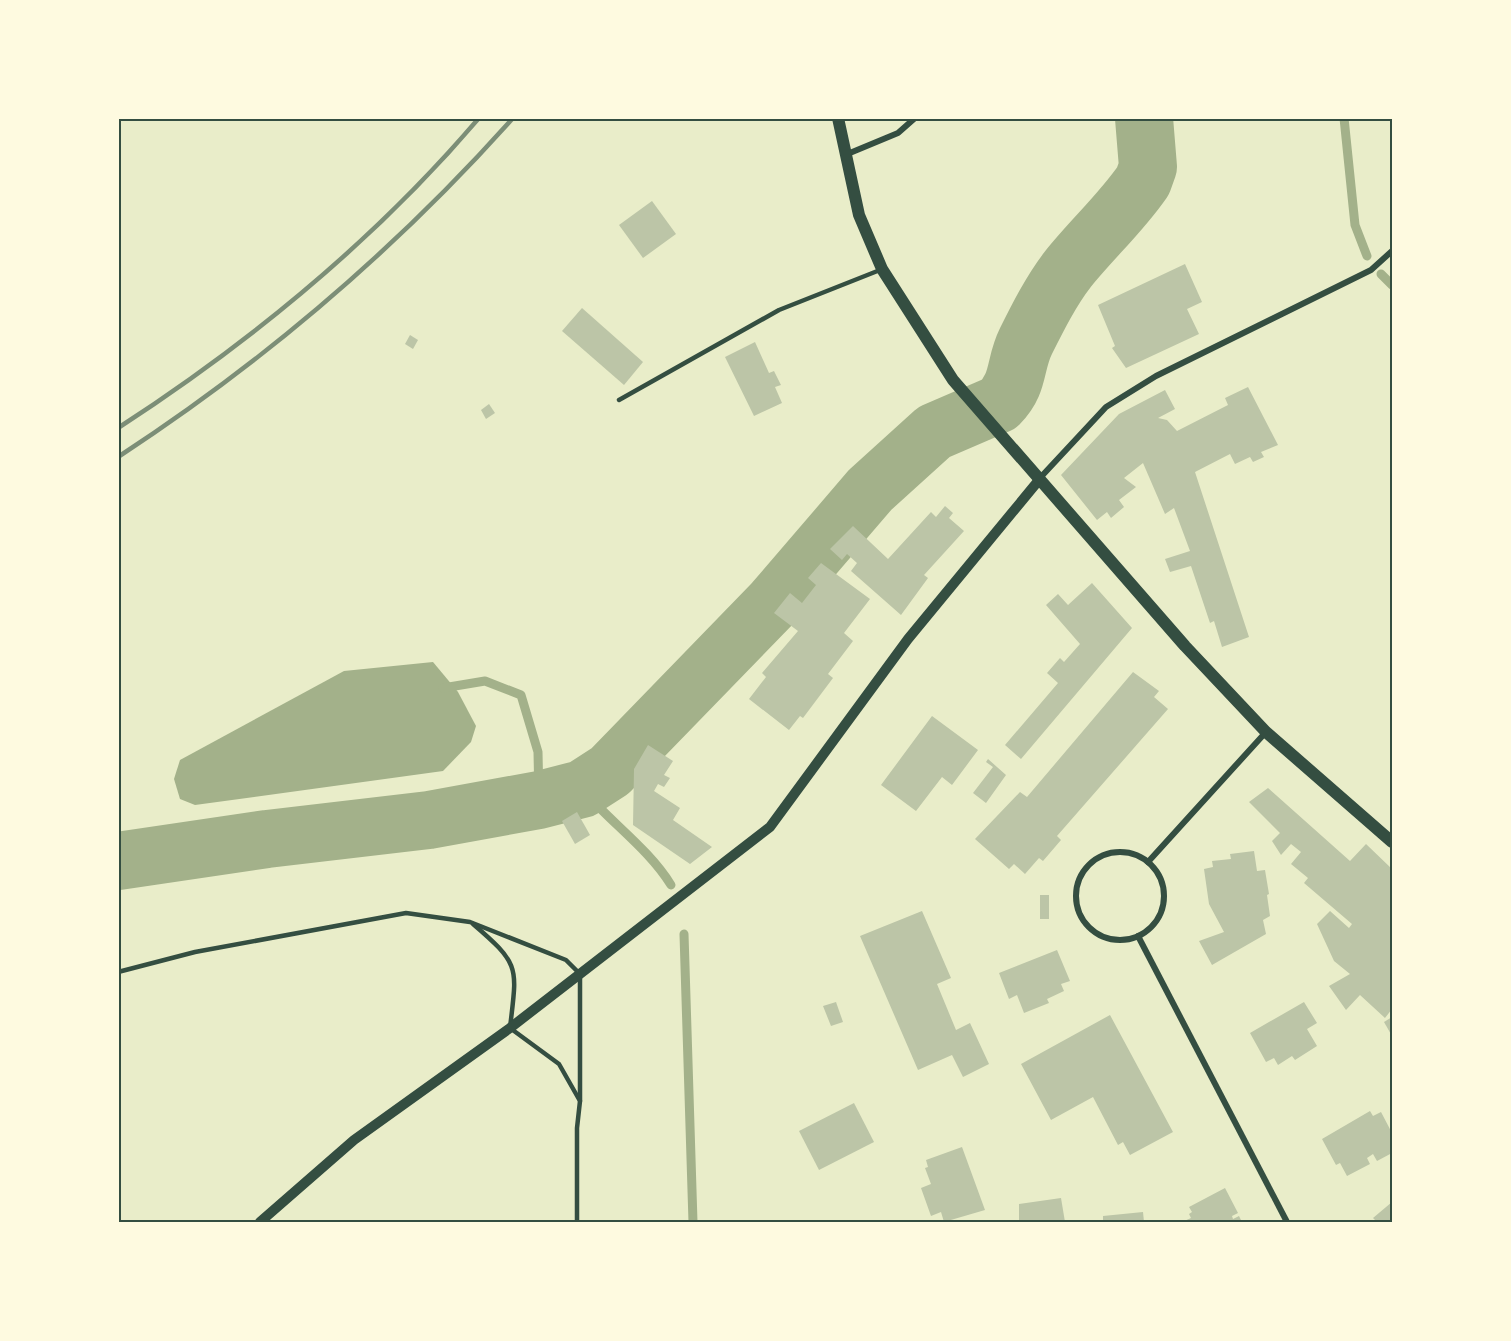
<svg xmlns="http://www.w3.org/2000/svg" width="1511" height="1341" font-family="'Noto Sans',sans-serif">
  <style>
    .water { fill: #a3b18a }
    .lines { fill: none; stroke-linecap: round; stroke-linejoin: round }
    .stream { stroke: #a3b18a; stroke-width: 9 }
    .river { stroke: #a3b18a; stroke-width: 58 }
    .building { fill: #bcc5a7 }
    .service { stroke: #344e41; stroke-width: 4.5 }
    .minor { stroke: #344e41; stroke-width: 6 }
    .tertiary { stroke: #344e41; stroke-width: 10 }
    .secondary { stroke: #344e41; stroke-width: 12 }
    .rail { stroke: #7c8e77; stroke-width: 4.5 }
    .neatline { fill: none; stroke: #344e41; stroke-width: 2 }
  </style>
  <rect width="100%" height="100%" fill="#e9edc9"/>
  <path class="water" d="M433,662L458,692L476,726L471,742L443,771L195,805L180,799L174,779L180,760L344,671Z"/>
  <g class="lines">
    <g class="stream">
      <path d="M1344,118L1355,225L1367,256"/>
      <path d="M1381,274L1392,285"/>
      <path d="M443,688L485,681L521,695L538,752L539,800"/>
      <path d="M582,789C610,822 649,849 671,885"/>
      <path d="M684,934L693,1222"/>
    </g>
    <path class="river" d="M118,861L267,839L429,820L539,800L582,789L610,771L773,603L870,490L934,432L999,404C1020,383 1014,365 1026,341C1038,317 1051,291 1068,269C1092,239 1121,213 1143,181L1148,167L1144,118"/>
  </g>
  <g class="building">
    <path d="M652,201L676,234L643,258L619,225Z"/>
    <path d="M1185,264L1202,302L1187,309L1199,334L1126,368L1112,348L1115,346L1098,305Z"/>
    <path d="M582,308L643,362L624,385L562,331Z"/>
    <path d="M410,335L418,340L413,349L405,344Z"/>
    <path d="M755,342L769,373L774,371L781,385L775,387L782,403L754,416L725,357Z"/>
    <path d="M1248,387L1278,445L1261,452L1264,457L1253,462L1250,457L1235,464L1230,454L1195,472L1249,637L1222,647L1214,621L1210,623L1191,566L1170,572L1165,559L1190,551L1174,508L1165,514L1143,463L1124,478L1136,487L1119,500L1124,507L1111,518L1107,512L1097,520L1061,475L1119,414L1165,390L1175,409L1158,418L1167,420L1177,431L1228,405L1225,398Z"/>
    <path d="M489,404L495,413L486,419L481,410Z"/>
    <path d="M945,506L953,513L949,518L964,531L924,575L928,578L901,615L851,571L857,563L847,554L842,560L830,549L853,526L888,559L931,512L936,517Z"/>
    <path d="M821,563L870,599L844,633L853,641L828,674L833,678L803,718L800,716L789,730L749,699L766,677L762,673L798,631L774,613L790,593L802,603L816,585L808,578Z"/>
    <path d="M1092,583L1132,628L1021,759L1005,745L1058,683L1047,673L1060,658L1064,662L1080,644L1046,605L1058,594L1068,605Z"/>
    <path d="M1133,672L1159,691L1154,697L1168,709L1057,836L1061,840L1043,861L1039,858L1025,874L1014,864L1009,869L975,839L1020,792L1027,797Z"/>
    <path d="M932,716L978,750L952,785L942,777L916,811L881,785Z"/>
    <path d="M648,745L673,761L664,775L670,778L664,787L658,784L654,791L680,808L673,820L712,847L690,864L633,825L634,769Z"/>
    <path d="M988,759L1006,775L986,803L973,793L993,767L986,762Z"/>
    <path d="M1268,788L1350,861L1366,844L1392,869V1009L1385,1018L1360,995L1346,1010L1329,986L1350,974L1334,961L1317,924L1330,911L1349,928L1352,924L1304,883L1308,878L1291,864L1301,852L1291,844L1281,855L1272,841L1280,833L1249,802Z"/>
    <path d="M577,812L590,835L575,844L562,821Z"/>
    <path d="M1254,851L1257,871L1265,870L1269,894L1267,895L1270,916L1263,920L1266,934L1212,965L1199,941L1224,932L1209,904L1204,869L1213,867L1212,861L1231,859L1230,854Z"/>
    <rect x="1040" y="895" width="9" height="24"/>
    <path d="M922,911L951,978L937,984L956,1030L970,1023L989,1064L963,1077L952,1055L918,1070L860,936Z"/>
    <path d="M1057,950L1070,981L1061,984L1064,991L1047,999L1049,1003L1024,1013L1017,995L1009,999L999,973Z"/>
    <path d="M836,1002L843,1022L831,1026L823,1006Z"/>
    <path d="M1304,1002L1317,1023L1307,1029L1317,1046L1295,1060L1292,1056L1278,1065L1274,1058L1266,1062L1250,1033Z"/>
    <path d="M1110,1015L1173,1132L1130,1155L1123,1142L1118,1145L1093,1097L1051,1120L1021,1064Z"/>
    <path d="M1392,1017V1036L1384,1022Z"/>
    <path d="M854,1103L874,1142L819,1170L799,1131Z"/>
    <path d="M1370,1111L1373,1116L1381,1112L1392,1133V1153L1377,1161L1373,1154L1367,1158L1370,1164L1347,1176L1340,1163L1336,1165L1322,1139Z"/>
    <path d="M962,1147L985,1210L944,1222L941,1212L931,1216L921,1188L931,1184L925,1168L928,1167L926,1160Z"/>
    <path d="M1225,1188L1238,1213L1232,1216L1233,1219L1239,1216L1242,1222H1182L1191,1218L1189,1214L1192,1212L1189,1207Z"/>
    <path d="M1061,1198L1065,1222H1019V1204Z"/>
    <path d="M1392,1202V1222H1377L1373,1218Z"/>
    <path d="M1143,1212L1144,1222H1103V1216Z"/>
  </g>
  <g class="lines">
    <g class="service">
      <path d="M619,400L779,310L880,270"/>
      <path d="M473,924C521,965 517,967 510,1028L559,1064L580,1101L577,1128V1222"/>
      <path d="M118,972L195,952L406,913L470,922L566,960L580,974V1101"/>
    </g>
    <g class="minor">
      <path d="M845,155L898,133L915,118"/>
      <path d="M1039,479L1106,407L1156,376L1371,270L1392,251"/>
      <circle cx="1120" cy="896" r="44"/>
      <path d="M1148,862L1266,732"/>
      <path d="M1138,936L1287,1222"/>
    </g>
    <path class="tertiary" d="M260,1222L354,1140L510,1028L770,827L908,639L1039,480"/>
    <path class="secondary" d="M838,118L859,215L882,269L953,380L1185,646L1266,732L1392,842"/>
    <g class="rail">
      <path d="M118,428C252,341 375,240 479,118"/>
      <path d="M118,457C265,361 396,249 513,118"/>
    </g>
  </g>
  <rect width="1511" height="1341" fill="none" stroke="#fefae0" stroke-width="240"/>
  <rect x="120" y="120" width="1271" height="1101" class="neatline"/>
</svg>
